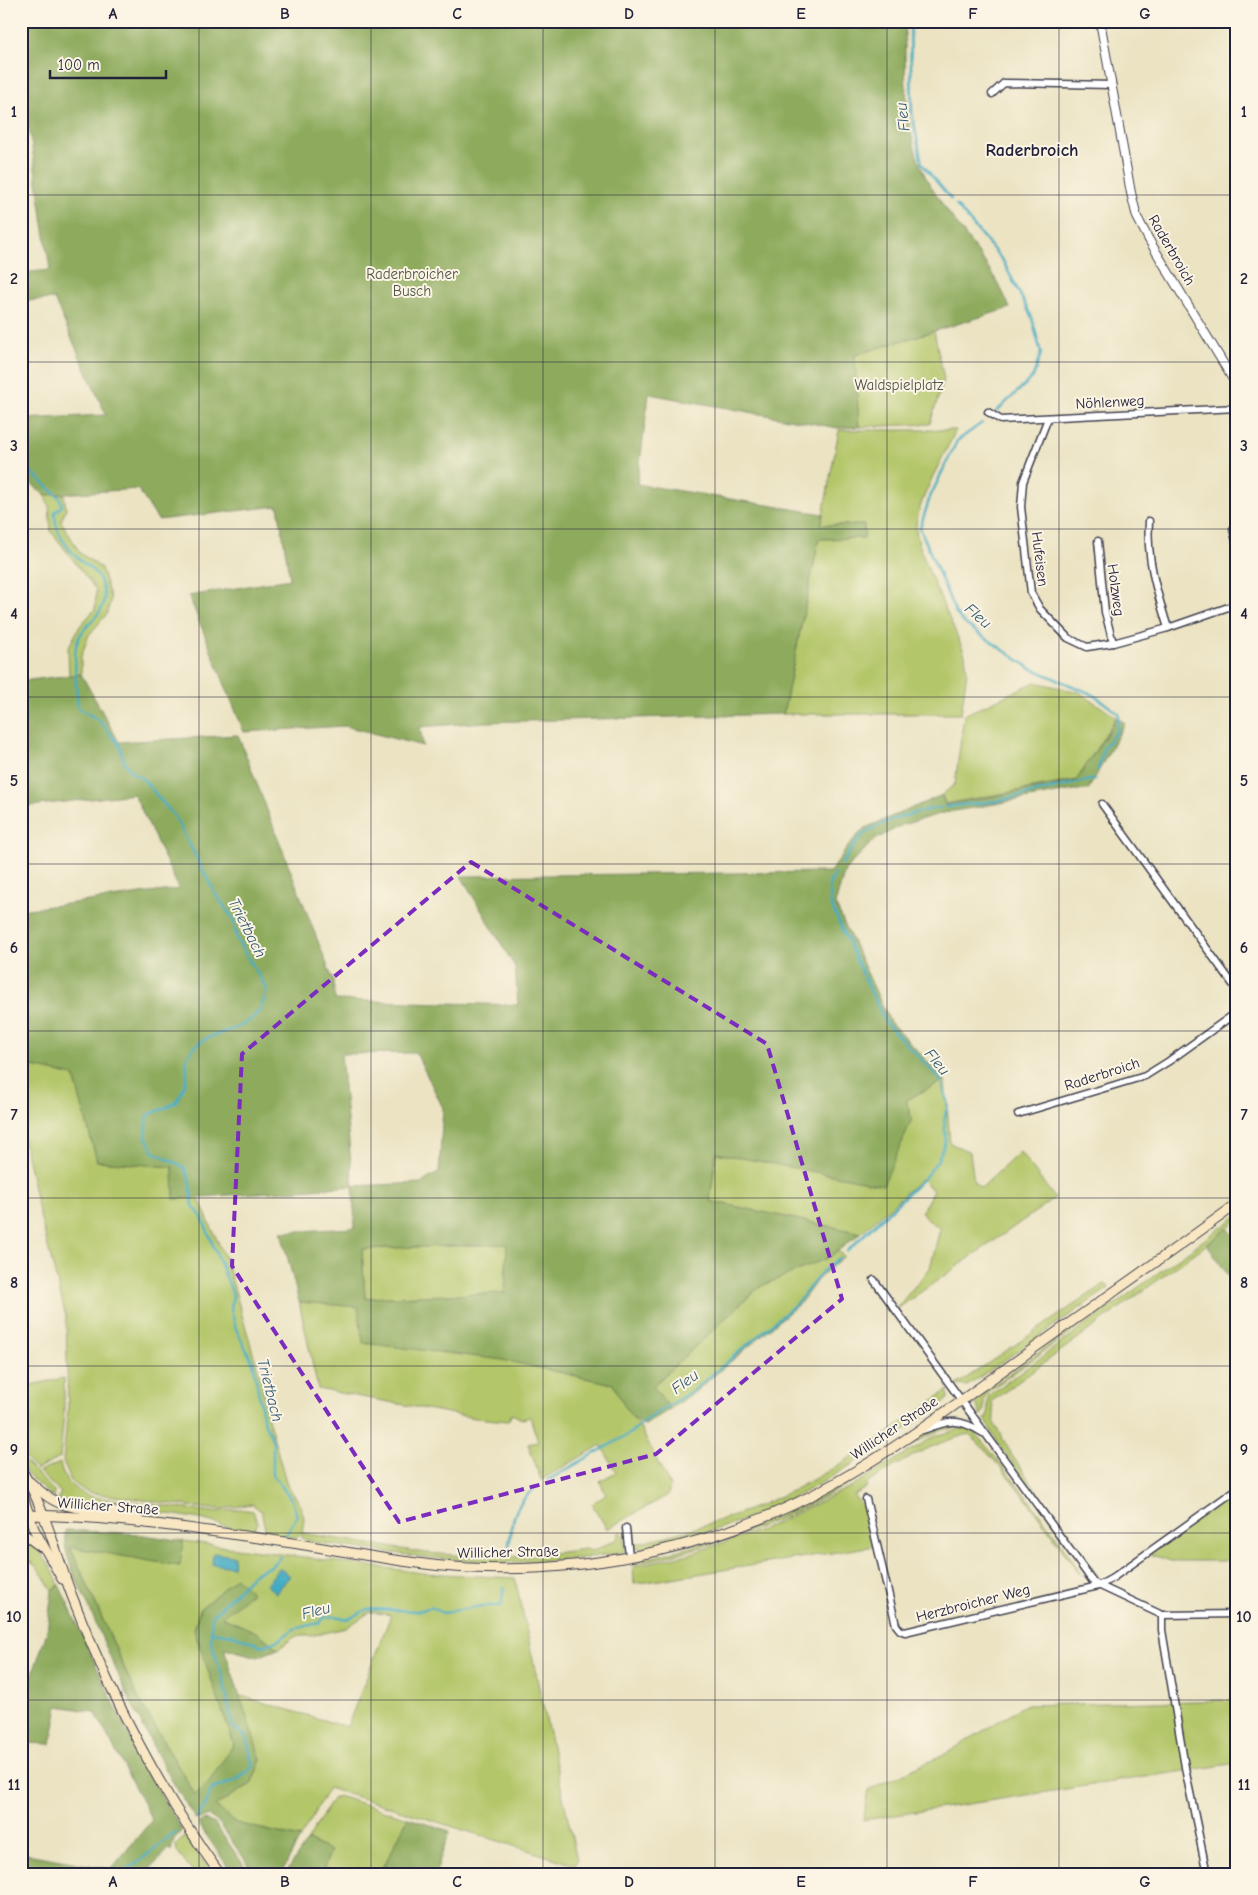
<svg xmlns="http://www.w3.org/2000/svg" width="1258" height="1895" font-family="'Comic Neue',sans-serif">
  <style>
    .green { fill: #b3c669; stroke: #6a7452 }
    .forest { fill: #8eab5d; stroke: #58664c; fill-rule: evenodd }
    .water { fill: #42abc2; stroke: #32667e }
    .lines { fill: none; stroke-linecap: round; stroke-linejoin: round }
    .stream { stroke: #42abc2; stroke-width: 2.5 }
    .minor-casing { stroke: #403f4f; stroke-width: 9 }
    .tertiary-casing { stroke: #403f4f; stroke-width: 10 }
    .secondary-casing { stroke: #403f4f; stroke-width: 11 }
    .minor { stroke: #fff; stroke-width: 6 }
    .tertiary { stroke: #fff; stroke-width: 8 }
    .secondary { stroke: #f9e7c3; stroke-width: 9 }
    .marked { fill: none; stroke: #7b2cbf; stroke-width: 4; stroke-dasharray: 10 6; stroke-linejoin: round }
    .grid { fill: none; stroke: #22223b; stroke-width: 1; stroke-opacity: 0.55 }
    .labels { text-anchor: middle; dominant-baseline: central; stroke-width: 4; stroke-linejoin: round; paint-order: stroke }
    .street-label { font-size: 15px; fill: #22223b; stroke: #fcf5e5 }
    .park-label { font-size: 15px; fill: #4e5349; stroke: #fcf5e5 }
    .water-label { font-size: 16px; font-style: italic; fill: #2f5971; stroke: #fcf5e5 }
    .quarter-label { font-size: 18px; font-weight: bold; fill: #22223b; stroke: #fcf5e5 }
    .neatline { fill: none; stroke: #22223b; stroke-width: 2 }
    .grid-label { font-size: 16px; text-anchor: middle; font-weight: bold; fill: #22223b }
  </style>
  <rect width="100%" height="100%" fill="#fcf5e5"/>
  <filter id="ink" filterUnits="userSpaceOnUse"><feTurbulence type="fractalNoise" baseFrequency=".02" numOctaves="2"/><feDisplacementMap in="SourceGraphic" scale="10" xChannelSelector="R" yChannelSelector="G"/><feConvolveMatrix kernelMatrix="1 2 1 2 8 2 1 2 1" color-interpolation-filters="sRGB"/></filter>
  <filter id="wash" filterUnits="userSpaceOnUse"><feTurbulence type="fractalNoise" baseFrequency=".0096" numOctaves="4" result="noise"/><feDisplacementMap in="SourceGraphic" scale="20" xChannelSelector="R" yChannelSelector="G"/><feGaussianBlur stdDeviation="1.12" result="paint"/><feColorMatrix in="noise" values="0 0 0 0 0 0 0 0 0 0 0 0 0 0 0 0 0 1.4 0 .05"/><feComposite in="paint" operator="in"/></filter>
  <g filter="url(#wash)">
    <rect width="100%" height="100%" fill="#ebe3c2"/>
    <g class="green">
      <path d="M934,331L944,379L930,424L859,427L854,355Z"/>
      <path d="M839,430H956C945,454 918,500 916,525C914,548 955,627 965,655L967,671L961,714H783L819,539L864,538V525H821Z"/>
      <path d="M64,494L66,509L61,521L80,553L101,568L111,599L107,614L89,635L81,656V674L69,676L68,648L80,626L95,609L96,590L51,531L49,506L44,495Z"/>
      <path d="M1035,682L1079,692L1116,717L1077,780L945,804L942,795L955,784L964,715Z"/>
      <path d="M21,1064L74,1076L97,1161L173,1167L174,1199L198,1197L226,1260L261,1380L268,1418L287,1485L299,1502L304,1518L302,1533L426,1553L466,1556L524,1557L585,1549L593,1551L617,1539L619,1532L623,1533L625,1550L622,1553L573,1559L500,1563L423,1557L319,1543L303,1539L301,1534L294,1538L266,1533L261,1511L252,1504L222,1509H211L92,1493L83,1490L71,1481L63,1461L68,1407L66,1317L39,1212L21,1128Z"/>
      <path d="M945,1080L950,1143L970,1152L974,1182L981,1188L1020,1152L1055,1198L894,1311L930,1268L940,1229L921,1213L933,1191L922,1178L861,1233L710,1201L716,1153L883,1184L906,1100Z"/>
      <path d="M1237,1216V1220L1206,1245L992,1401L995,1425L1013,1457L1099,1577L1097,1579L1082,1563L1000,1446L984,1419L987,1417C989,1410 986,1401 989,1395Z"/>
      <path d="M507,1244L505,1293L365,1298L362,1249Z"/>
      <path d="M838,1251L844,1256L818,1279L801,1302L696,1391L670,1409L653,1386L759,1287Z"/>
      <path d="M1106,1283L1109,1288L967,1386L956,1385Z"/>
      <path d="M1114,1298L1116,1300L987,1392L984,1399V1411L981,1415L976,1404L978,1396Z"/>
      <path d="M299,1302L358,1306L503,1360L613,1384L628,1411L642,1431L670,1486L668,1495L607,1529L592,1504L606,1495L600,1481L616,1472L601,1445L541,1480L528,1444L538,1442L530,1417L522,1419L512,1414L508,1421L475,1418L318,1389Z"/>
      <path d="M64,1378V1412L60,1458L36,1470L21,1454V1387Z"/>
      <path d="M948,1390V1399L942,1404C887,1442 832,1481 770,1509C730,1527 685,1539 643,1548L634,1549L631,1545C688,1531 746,1515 799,1487C852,1460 900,1424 948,1390Z"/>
      <path d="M949,1424L962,1426C954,1429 945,1428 937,1432C896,1451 859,1479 819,1500C762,1530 699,1550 636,1563L637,1560C709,1545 779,1520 844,1484C879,1465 911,1440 949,1424Z"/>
      <path d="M968,1427C983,1437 1078,1561 1080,1575C1046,1526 1012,1475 969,1434C929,1444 901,1462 866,1484L867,1487L853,1496C869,1508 870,1527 875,1546L634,1584L633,1566L689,1554L764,1529L850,1487L935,1436Z"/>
      <path d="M21,1458L54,1491L53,1497C42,1487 21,1475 21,1458Z"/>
      <path d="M60,1463C63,1482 75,1491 92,1497L213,1512L241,1509L253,1511L258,1523L252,1531C239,1532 215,1522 200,1519C157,1511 113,1508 70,1503L57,1499L61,1493L39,1472Z"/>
      <path d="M1222,1501L1237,1522V1561H1171L1149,1554Z"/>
      <path d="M21,1536C38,1546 53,1567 59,1585L52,1590L38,1568L21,1554Z"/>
      <path d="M183,1541L423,1573L515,1578L577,1860L575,1865L329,1788L300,1838L236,1823L215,1806L251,1784L261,1760L238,1695L347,1727L391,1615L370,1612L346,1628L310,1636H296L278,1649L258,1633L221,1617L236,1577L200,1609L194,1630L234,1744L211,1779L195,1795L137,1696L70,1546L179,1566Z"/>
      <path d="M1235,1700L1237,1763L863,1820L869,1790L947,1753L1025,1705Z"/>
      <path d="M338,1796L408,1818L380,1874H339L324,1867L331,1851L308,1840L332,1799Z"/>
      <path d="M185,1836L212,1874H194L177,1852L176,1845Z"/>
    </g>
    <g class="forest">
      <path d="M21,21H905C905,69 903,139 928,181C953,225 991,261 1010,308L855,355L859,427L838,428L649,394L637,484L823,514L821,525H864V538L819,539L783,714L485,722L420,727L423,746L345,726L244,732L189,596L290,579L278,506L158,520L138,489L44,495L21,474V419L106,415L54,299L21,301V273L50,270L21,74Z"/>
      <path d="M81,674L119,742L238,735L333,980L335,1000L518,1005L515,967L461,876L830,872L852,841L865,828L942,795L945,805L1076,781L1117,718L1125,723L1088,790H1074L943,813L902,825L873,841L845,870L835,904L890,1022L945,1080L906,1100L912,1119L883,1185L716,1153L710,1201L861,1233L830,1257L759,1287L653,1386L670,1409L645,1425C628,1420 621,1398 613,1384L503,1360L363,1343L358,1307L299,1302L281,1232L355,1228L353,1186L174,1199L173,1167L97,1161L74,1076L21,1064V910L179,889L134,794L21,807V681ZM416,1053L443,1108L439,1172L421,1183L353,1186L341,1054ZM507,1244L505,1293L365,1298L362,1249Z"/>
      <path d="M1227,1227L1237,1241V1288L1207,1245Z"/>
      <path d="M66,1530L137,1534L183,1541L180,1566L70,1547L137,1696L195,1795L211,1779L234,1744L194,1630L200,1609L236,1577L252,1593L222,1617L258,1633L278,1649L258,1657L224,1648L261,1760L251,1784L215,1806L236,1823L300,1838L281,1874H255L219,1823L209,1816L196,1820C152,1752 119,1679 88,1605C80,1586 60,1551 66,1530Z"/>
      <path d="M59,1585C98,1668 133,1753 182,1830L174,1839L171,1851L169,1849L145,1874H21V1853L111,1869L152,1820L95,1712L58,1706L51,1744L21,1743V1726L26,1700L24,1699L47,1632L52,1590Z"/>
      <path d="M408,1818L450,1831L435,1874H380Z"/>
      <path d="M205,1820L215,1824L250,1874H233L198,1823Z"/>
      <path d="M308,1840L331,1851L324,1867L339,1874H285Z"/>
    </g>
    <g class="water">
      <path d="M213,1553L234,1556L233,1567L212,1564Z"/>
      <path d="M279,1568L290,1576L276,1593L266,1585Z"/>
    </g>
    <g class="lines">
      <g class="stream">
        <path d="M910,21L912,113L922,164L951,199"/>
        <path d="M956,205L1003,261L1032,318L1041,353L1033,377L996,412"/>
        <path d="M982,423L957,441L930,497L920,528L956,614L965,624L1030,668L1094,695L1119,714L1117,731L1104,747L1098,770"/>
        <path d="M21,463L60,498L62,506L55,512C54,528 64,545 76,556C91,572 100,569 104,595C107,616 80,624 76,646C73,661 77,692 78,708L100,721L120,746L124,761L131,772L143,779L175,817L215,893L233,919L237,940L267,989C265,996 263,1006 259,1011C237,1039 203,1026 186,1059C188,1067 187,1072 186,1079C180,1105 171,1106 148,1115L146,1137L154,1152L184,1167L189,1178L193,1206L202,1217L233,1295L231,1309L236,1329L253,1363L264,1422L273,1441V1475L292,1500L297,1516L285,1536"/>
        <path d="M945,807L997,801L1095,779"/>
        <path d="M842,864C848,855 853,845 860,838C873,823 920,810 940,808"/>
        <path d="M835,874L829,884L831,905L885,1022L941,1080L948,1105L944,1120L946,1139L938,1160L925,1177L847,1251"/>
        <path d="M548,1480L629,1434L646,1420L695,1389L797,1303L821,1273L839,1258"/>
        <path d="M508,1554C512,1524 511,1507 536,1487"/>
        <path d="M211,1632L233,1635L263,1646L279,1640L294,1629L319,1623L323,1618L335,1616L348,1619L368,1609L419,1611L431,1607L443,1613L481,1606H501L504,1587"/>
        <path d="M197,1818L206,1804L212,1789C227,1784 244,1779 253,1765L246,1737L233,1727L223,1678L211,1642L212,1616L254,1574L271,1566L280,1557"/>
        <path d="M123,1874L176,1832"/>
      </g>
    </g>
  </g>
  <g filter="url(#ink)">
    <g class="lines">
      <g class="minor-casing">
        <g id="minor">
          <path d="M992,94L1004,83L1112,85"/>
          <path d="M988,412L1001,420L1237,408"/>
          <path d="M1048,418L1023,482L1021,507L1031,593L1040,609L1068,638L1087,647L1113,643L1168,628L1237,604"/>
          <path d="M1149,521C1146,558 1157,593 1168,628"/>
          <path d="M1233,529L1237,545"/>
          <path d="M1098,541L1105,612L1113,643"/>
          <path d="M1102,804L1237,990"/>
          <path d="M1018,1114L1145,1076L1169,1061L1237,1012"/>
          <path d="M874,1280L1094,1583L1162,1615L1237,1614"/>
          <path d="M923,1430C950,1420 958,1417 983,1433"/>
          <path d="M866,1499L896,1625L900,1630L905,1632L1098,1586L1111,1579L1237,1489"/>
          <path d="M626,1528L629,1556"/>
          <path d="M1162,1615V1630L1186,1773L1207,1874"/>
        </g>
      </g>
      <g class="tertiary-casing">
        <path id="tertiary" d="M1100,21L1131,193L1137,217L1149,240L1237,386"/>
      </g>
      <g class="secondary-casing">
        <g id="secondary">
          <path d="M21,1469C45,1508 56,1554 72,1596C110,1694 158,1789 220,1874"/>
          <path d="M30,1482C40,1491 50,1500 62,1504C86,1513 112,1507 138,1519"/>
          <path d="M21,1491L34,1529L62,1579"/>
          <path d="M21,1515C117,1516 211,1531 305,1545C359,1554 414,1565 469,1568C593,1574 725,1545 833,1484C901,1446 963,1399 1026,1354C1096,1304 1167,1255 1237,1204"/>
          <path d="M21,1532L41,1547"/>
        </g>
      </g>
      <use href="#minor" class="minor"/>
      <use href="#tertiary" class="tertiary"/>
      <use href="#secondary" class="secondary"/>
    </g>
  </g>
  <path class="marked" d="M471,862L767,1044L842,1299L656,1454L399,1522L232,1266L242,1054Z"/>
  <path class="grid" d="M199,21V1874M371,21V1874M543,21V1874M715,21V1874M887,21V1874M1059,21V1874M21,195H1237M21,362H1237M21,529H1237M21,697H1237M21,864H1237M21,1031H1237M21,1198H1237M21,1366H1237M21,1533H1237M21,1700H1237"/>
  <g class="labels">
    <g class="street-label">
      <text transform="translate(1172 250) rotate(60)">Raderbroich</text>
      <text transform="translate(1110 402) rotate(-3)">Nöhlenweg</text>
      <text transform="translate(1040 559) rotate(83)">Hufeisen</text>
      <text transform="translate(1116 590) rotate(82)">Holzweg</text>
      <text transform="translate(1102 1074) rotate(-18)">Raderbroich</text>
      <text transform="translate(894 1428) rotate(-34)">Willicher Straße</text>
      <text transform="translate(108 1506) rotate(4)">Willicher Straße</text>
      <text transform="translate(508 1552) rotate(-1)">Willicher Straße</text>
      <text transform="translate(973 1603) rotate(-14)">Herzbroicher Weg</text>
    </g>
    <g class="park-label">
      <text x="412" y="274">Raderbroicher<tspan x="412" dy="17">Busch</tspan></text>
      <text x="899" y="385">Waldspielplatz</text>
    </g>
    <g class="water-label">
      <text transform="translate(903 117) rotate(-97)">Fleu</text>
      <text transform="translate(978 616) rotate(41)">Fleu</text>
      <text transform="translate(247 928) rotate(63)">Trietbach</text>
      <text transform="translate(937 1062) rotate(50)">Fleu</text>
      <text transform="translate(685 1382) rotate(-37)">Fleu</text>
      <text transform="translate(270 1390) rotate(76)">Trietbach</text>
      <text transform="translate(316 1611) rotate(-15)">Fleu</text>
    </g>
    <g class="quarter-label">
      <text x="1032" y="150">Raderbroich</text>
    </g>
  </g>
  <rect width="1258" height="1895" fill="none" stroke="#fcf5e5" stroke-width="55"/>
  <path d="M50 70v8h116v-8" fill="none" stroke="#22223b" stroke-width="2.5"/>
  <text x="58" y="70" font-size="15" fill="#22223b" stroke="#fcf5e5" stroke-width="4" paint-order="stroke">100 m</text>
  <rect x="28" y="28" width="1202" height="1840" class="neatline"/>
  <g class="grid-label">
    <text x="113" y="19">A</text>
    <text x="285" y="19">B</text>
    <text x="457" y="19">C</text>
    <text x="629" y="19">D</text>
    <text x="801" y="19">E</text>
    <text x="973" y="19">F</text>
    <text x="1145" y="19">G</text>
    <text x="14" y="117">1</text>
    <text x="1244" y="117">1</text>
    <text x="14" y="284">2</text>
    <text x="1244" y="284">2</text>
    <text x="14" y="451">3</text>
    <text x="1244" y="451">3</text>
    <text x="14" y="619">4</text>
    <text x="1244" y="619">4</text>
    <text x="14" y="786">5</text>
    <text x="1244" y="786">5</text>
    <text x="14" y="953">6</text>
    <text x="1244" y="953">6</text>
    <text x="14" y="1120">7</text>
    <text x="1244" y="1120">7</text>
    <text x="14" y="1288">8</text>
    <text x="1244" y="1288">8</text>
    <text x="14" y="1455">9</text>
    <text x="1244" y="1455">9</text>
    <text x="14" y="1622">10</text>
    <text x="1244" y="1622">10</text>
    <text x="14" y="1790">11</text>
    <text x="1244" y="1790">11</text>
    <text x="113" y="1887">A</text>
    <text x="285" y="1887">B</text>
    <text x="457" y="1887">C</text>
    <text x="629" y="1887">D</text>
    <text x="801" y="1887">E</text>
    <text x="973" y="1887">F</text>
    <text x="1145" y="1887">G</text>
  </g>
</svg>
